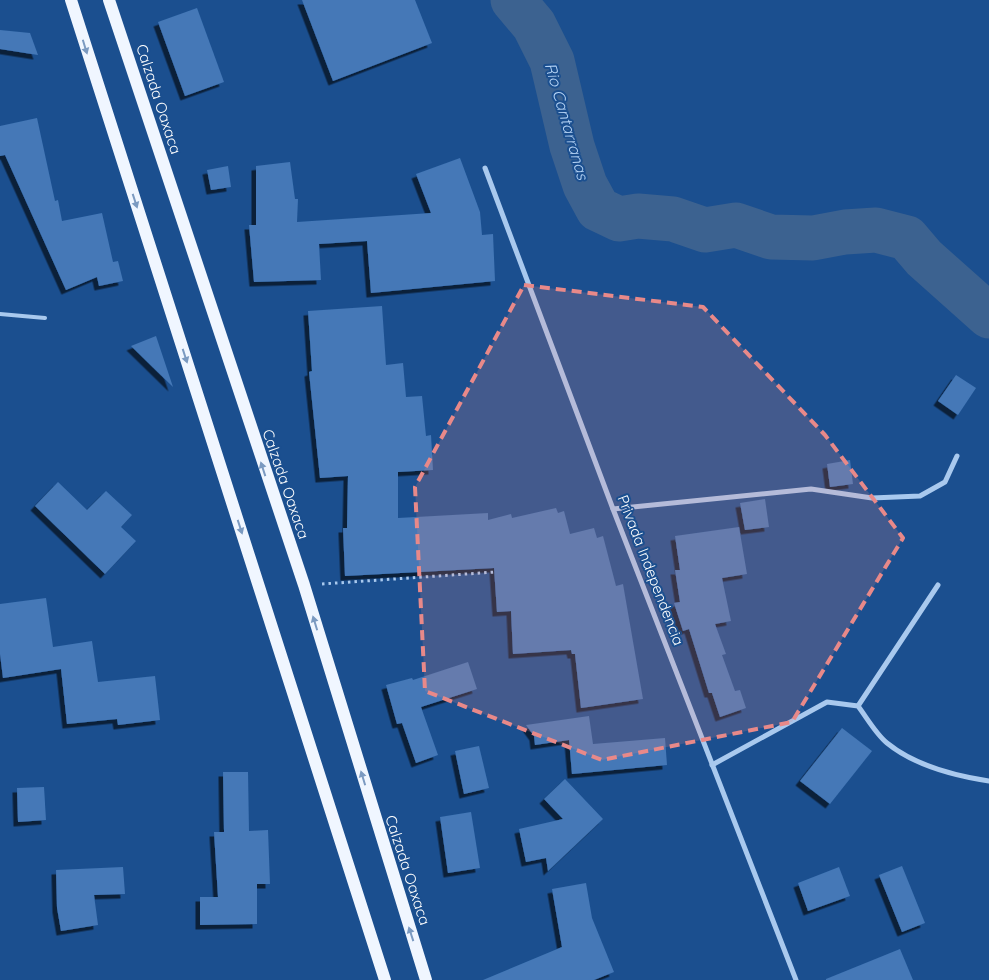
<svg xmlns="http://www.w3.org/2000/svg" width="989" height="980" font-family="Quicksand,sans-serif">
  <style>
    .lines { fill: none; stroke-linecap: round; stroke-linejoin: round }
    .river { stroke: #3c6290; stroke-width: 45 }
    .building { fill: #4478b7; filter: url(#shadow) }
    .path { stroke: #a9c9ee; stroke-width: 3; stroke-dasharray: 2.5 4; stroke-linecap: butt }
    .lane { stroke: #a9c9ee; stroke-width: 4 }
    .street { stroke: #a9c9ee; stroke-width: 5 }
    .primary { stroke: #f0f6ff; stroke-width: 12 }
    .oneway { fill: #7b9ac1 }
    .marked { fill: #e88989; fill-opacity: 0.2; stroke: #e88989; stroke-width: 4; stroke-dasharray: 10 6; stroke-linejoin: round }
    .labels { text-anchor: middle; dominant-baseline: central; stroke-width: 4; stroke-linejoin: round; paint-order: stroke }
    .street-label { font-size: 15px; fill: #fff; stroke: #1b4f8f }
    .water-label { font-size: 16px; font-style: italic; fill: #b5d3f5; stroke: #1b4f8f }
  </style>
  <defs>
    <filter id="shadow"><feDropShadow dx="-4.5" dy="4.5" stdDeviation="0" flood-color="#0009"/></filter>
  </defs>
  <rect width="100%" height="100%" fill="#1b4f8f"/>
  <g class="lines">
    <path class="river" d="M513,0L534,25L552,61L572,146L585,185L598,209L619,219L638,216L673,219L705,230L736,225L771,237L813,238L845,232L876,230L907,238L924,258L989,316"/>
  </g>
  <g class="building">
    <path d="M302,0H415L432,43L333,81Z"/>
    <path d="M197,8L224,82L185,96L158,22Z"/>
    <path d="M0,30L30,33L38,55L0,49Z"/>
    <path d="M37,118L55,201L58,200L62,221L102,213L113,262L118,261L123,281L99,286L97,277L66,290L5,155L0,156V126Z"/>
    <path d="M460,158L480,212L482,235L493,234L495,281L371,293L367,241L319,244L321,280L254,282L249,225H256V166L290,162L295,199H298L297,222L431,213L416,174Z"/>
    <path d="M228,166L231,187L211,190L207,170Z"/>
    <path d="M382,306L386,365L403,363L406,397L422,396L426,436L431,435L433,470L398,472V518L488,513V520L511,514L512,518L556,508L558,513L564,511L570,534L594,528L597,538L603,536L616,586L623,584L643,699L581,708L575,654H572L571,650L513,654L511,611L497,612L494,568L345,576L343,528H347L348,476L320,478L309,372L312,371L308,311Z"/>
    <path d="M156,336L173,387L131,346Z"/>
    <path d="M956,375L976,388L958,415L938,401Z"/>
    <path d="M850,460L853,484L830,487L827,464Z"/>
    <path d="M58,482L87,510L106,491L132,515L121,527L136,541L105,574L35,506Z"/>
    <path d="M765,499L769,527L745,530L740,503Z"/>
    <path d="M739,527L747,574L722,578L731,621L715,624L726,654L722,655L735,691L740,690L746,708L720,717L712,693H709L689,629L683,631L674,603L680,602L675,570H680L675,536Z"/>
    <path d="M46,598L53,647L92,641L98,682L155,676L160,720L118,725L117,719L67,724L61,669L3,678L0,654V604Z"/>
    <path d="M468,662L477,689L421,707L438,755L416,763L402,723L397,724L386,685L412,678L413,680Z"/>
    <path d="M589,716L593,744L665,738L667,765L572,774L569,740L535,745L534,736L526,725Z"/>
    <path d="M842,728L872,751L830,804L800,781Z"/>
    <path d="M479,746L489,788L464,794L455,751Z"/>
    <path d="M223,772H248L249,831L268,830L270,884H257V924L200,925V897H218L214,832H224Z"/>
    <path d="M565,779L603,819L548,871L546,858L526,862L519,829L563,819L544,799Z"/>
    <path d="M44,787L46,820L18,822L17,788Z"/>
    <path d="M471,812L480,868L448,873L440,817Z"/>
    <path d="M902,866L925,923L902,932L879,875Z"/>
    <path d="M123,867L125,894L94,895L98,925L61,931L57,908L56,870Z"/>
    <path d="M839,867L850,896L808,911L798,883Z"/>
    <path d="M586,883L592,918L614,972L594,980H483L562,947L552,889Z"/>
    <path d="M900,949L913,980H826V979Z"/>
  </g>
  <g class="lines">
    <path class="path" d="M322,584L495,572"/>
    <path class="lane" d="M0,314L45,318"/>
    <g class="street">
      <path d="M485,168L613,509L796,980"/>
      <path d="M613,509L811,489L872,498L920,496L945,482L957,456"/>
      <path d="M858,706L938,585"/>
      <path d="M712,765L827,702L858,706C867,718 876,734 887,743C914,765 956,776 989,781"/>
    </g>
    <g class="primary">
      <path d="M71,0L385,980"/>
      <path d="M109,0L304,585L426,980"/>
    </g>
  </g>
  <defs><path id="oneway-solid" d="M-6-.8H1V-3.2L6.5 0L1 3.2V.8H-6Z" transform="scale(1.25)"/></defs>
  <g class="oneway">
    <use href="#oneway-solid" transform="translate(85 47) rotate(73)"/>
    <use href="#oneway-solid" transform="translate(135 201) rotate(72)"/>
    <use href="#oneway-solid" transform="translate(185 356) rotate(72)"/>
    <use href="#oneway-solid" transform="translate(263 469) rotate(-108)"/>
    <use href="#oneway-solid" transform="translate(240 527) rotate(72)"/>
    <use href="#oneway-solid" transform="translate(315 623) rotate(-107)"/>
    <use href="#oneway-solid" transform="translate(363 778) rotate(-107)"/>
    <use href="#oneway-solid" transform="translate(411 934) rotate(-108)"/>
  </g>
  <path class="marked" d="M524,285L703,307L825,435L903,538L792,722L602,760L425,691L415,487Z"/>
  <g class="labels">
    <g class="street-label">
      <text transform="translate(159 99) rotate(72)">Calzada Oaxaca</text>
      <text transform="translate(286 484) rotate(71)">Calzada Oaxaca</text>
      <text transform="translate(651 570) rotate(69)">Privada Independencia</text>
      <text transform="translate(408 870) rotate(72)">Calzada Oaxaca</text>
    </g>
    <g class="water-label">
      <text transform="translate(567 121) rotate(74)">Rio Cantarranas</text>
    </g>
  </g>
</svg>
